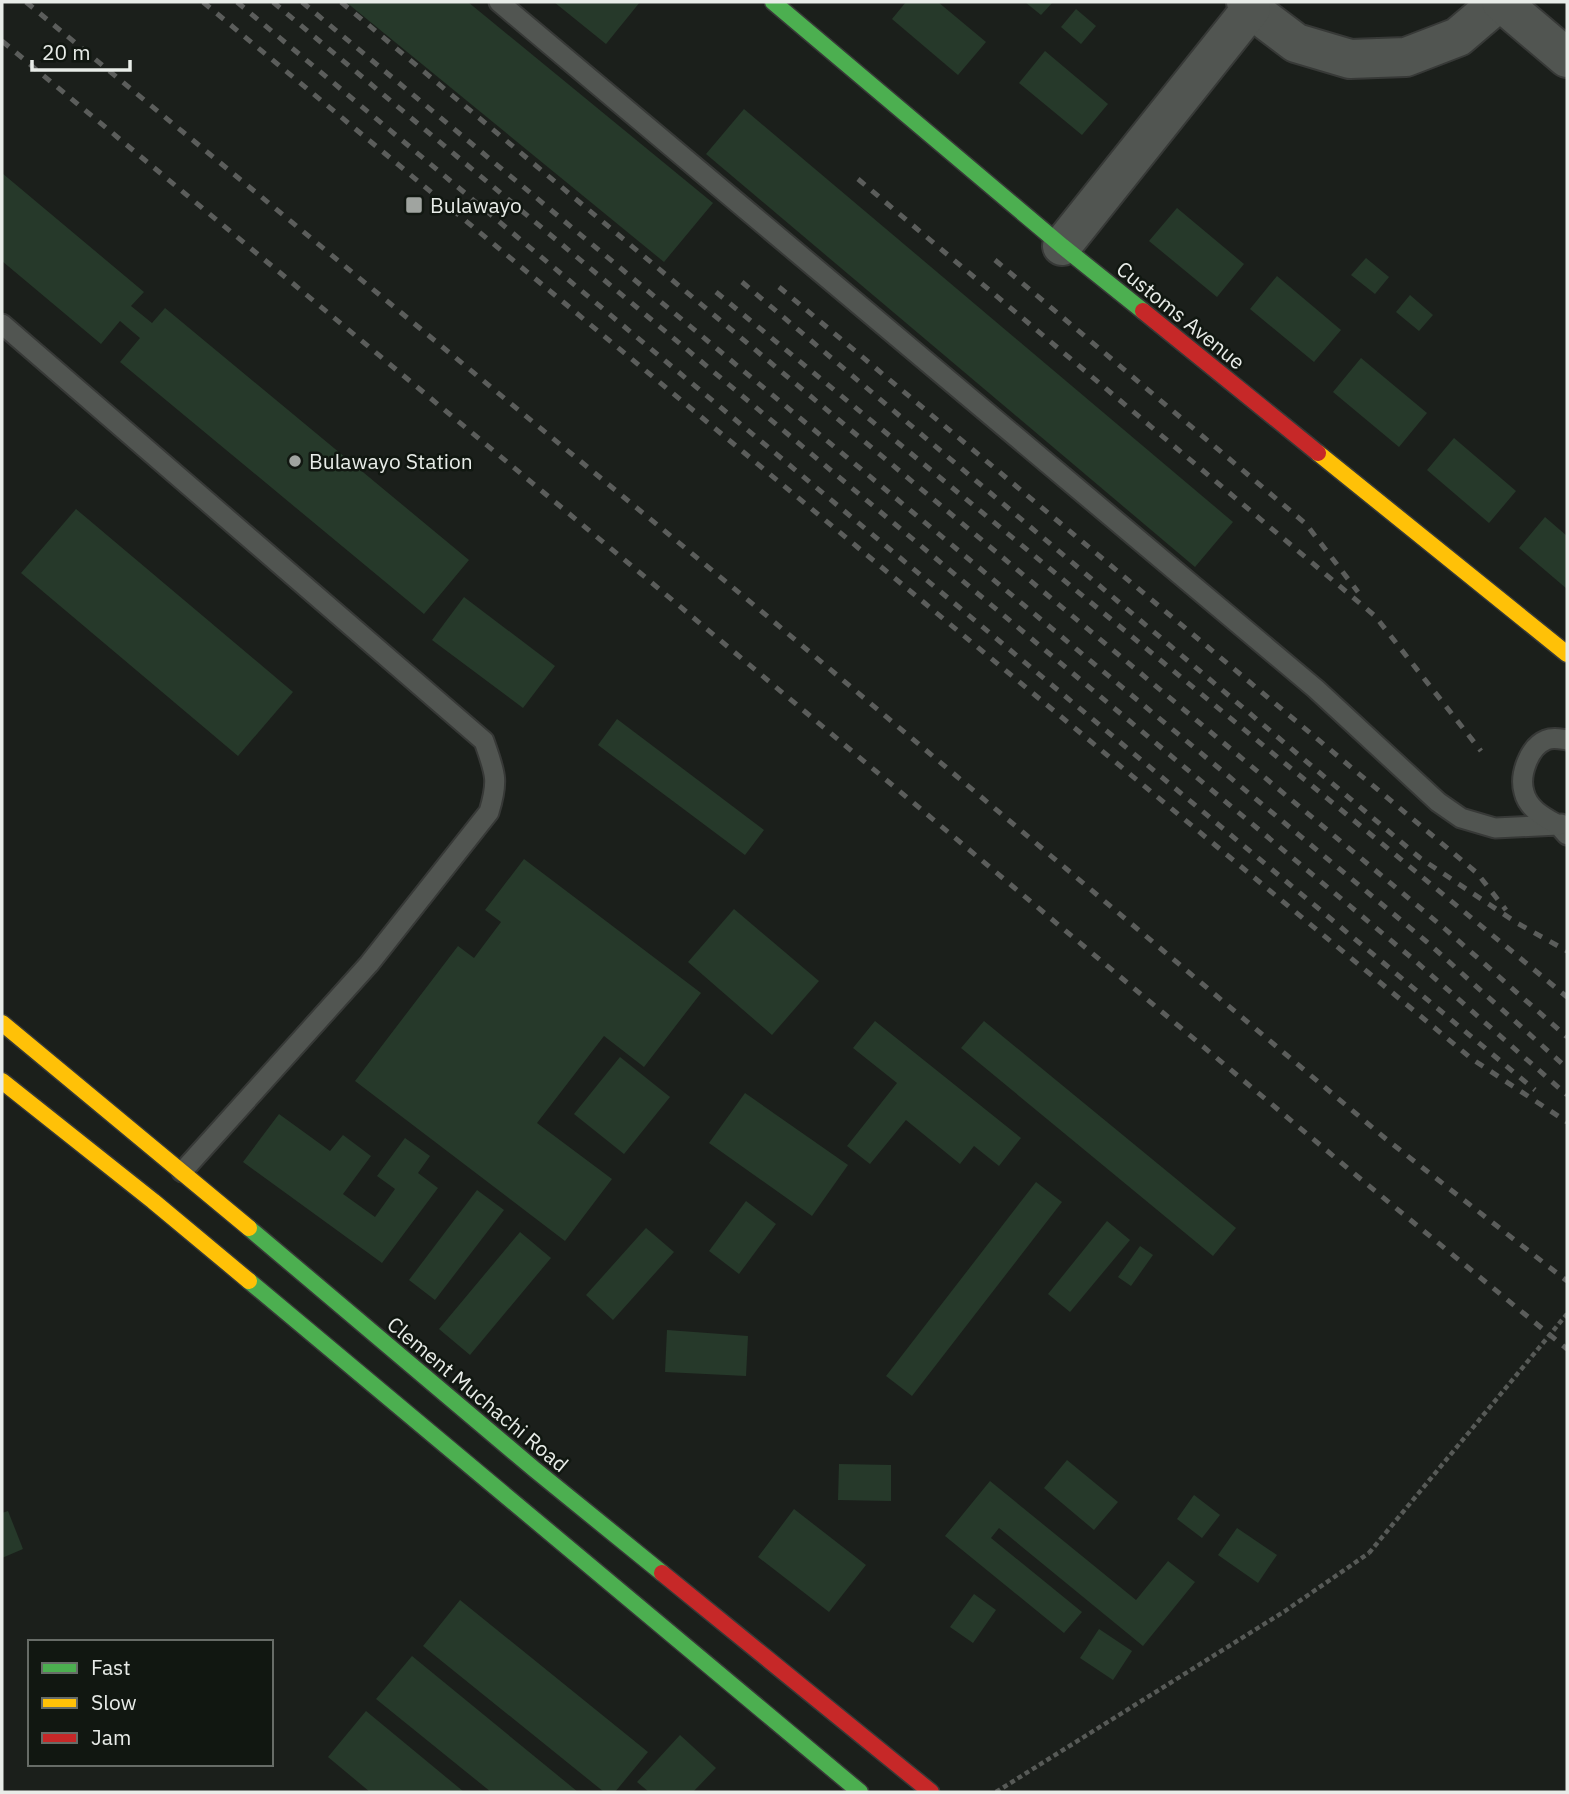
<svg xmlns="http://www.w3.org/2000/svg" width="1569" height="1794" font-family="'IBM Plex Sans',sans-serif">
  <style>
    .building { fill: #26392a }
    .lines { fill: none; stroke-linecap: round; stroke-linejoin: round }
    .lane-casing { stroke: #373937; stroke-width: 23 }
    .street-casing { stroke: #373937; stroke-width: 42 }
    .fast-casing { stroke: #373937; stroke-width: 19 }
    .slow-casing { stroke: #373937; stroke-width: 19 }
    .jam-casing { stroke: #373937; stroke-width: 19 }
    .path { stroke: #575a57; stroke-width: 4.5; stroke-dasharray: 5 3.5; stroke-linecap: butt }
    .lane { stroke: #515551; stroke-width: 19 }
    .street { stroke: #515551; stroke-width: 38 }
    .fast { stroke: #4caf50; stroke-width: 16 }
    .slow { stroke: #ffc107; stroke-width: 16 }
    .jam { stroke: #c62828; stroke-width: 16 }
    .rail { stroke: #5b5d5b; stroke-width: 5; stroke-dasharray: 9 9; stroke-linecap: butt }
    .path-bridge { stroke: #575a57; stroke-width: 4.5; stroke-dasharray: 5 3.5; stroke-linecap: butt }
    .poi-dot { fill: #a0a4a0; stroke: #111711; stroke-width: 2.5 }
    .labels { text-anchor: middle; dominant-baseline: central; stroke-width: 5; stroke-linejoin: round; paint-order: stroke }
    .poi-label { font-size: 21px; fill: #e8ece8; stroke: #111711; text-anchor: start }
    .street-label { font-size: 21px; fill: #e8ece8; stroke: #111711 }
  </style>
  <rect width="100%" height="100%" fill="#1b1f1b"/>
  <g class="building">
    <path d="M346,2H468L713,203L664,262Z"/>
    <path d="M554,2H640L606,44Z"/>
    <path d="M906,2H938L986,42L958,75L892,19Z"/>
    <path d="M1025,2H1053L1041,15Z"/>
    <path d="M1076,9L1096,26L1081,44L1061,27Z"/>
    <path d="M1045,51L1108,104L1082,135L1019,83Z"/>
    <path d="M744,109L1233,522L1195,567L706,154Z"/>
    <path d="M2,173L144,292L131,306L152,323L165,308L469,560L424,614L120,362L140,338L120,321L101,344L2,261Z"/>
    <path d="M1177,208L1244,264L1217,297L1149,241Z"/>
    <path d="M1366,258L1389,277L1375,294L1351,275Z"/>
    <path d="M1277,276L1341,330L1314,362L1250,309Z"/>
    <path d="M1410,295L1433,315L1419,331L1396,312Z"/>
    <path d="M1361,358L1427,413L1399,447L1333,392Z"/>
    <path d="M1454,438L1516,491L1489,523L1427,470Z"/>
    <path d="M76,509L293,692L238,756L21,573Z"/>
    <path d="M1545,517L1567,536V589L1519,548Z"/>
    <path d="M464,597L555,666L523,708L432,640Z"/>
    <path d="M617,719L764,830L745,855L598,745Z"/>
    <path d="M524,859L701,993L644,1067L604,1036L537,1123L612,1179L565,1241L355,1081L458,946L474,958L501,922L485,910Z"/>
    <path d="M734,909L819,981L772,1035L688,962Z"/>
    <path d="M875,1021L1021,1138L999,1166L974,1146L960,1164L906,1120L870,1164L847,1146L897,1083L853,1048Z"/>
    <path d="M984,1021L1236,1228L1213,1256L961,1048Z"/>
    <path d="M620,1057L670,1097L624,1154L574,1114Z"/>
    <path d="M745,1093L848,1165L812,1216L709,1143Z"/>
    <path d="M279,1114L330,1151L343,1135L371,1156L343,1194L375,1217L395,1189L377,1176L405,1138L430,1156L418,1173L438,1188L382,1263L243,1162Z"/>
    <path d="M1036,1182L1062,1202L912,1396L886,1376Z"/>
    <path d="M477,1190L504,1210L435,1300L409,1280Z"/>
    <path d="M746,1201L776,1224L739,1274L709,1251Z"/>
    <path d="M1107,1221L1130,1240L1070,1312L1048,1294Z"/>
    <path d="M646,1228L674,1252L613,1320L586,1295Z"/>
    <path d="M520,1232L551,1258L470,1355L439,1329Z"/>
    <path d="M1140,1246L1153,1255L1131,1286L1118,1277Z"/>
    <path d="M667,1330L748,1336L746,1376L665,1372Z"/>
    <path d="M1067,1460L1118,1502L1094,1530L1044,1488Z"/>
    <path d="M839,1464L891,1465V1501L838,1500Z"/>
    <path d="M990,1481L1136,1600L1168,1561L1195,1582L1143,1646L999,1528L991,1538L1082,1612L1064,1633L945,1536Z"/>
    <path d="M1194,1495L1220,1515L1202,1538L1177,1519Z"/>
    <path d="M794,1509L866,1565L829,1612L758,1557Z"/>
    <path d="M8,1511L23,1549L2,1558V1513Z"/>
    <path d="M1237,1528L1277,1555L1258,1583L1218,1555Z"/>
    <path d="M974,1594L996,1610L973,1643L950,1627Z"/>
    <path d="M460,1600L648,1752L615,1792H604L423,1646Z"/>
    <path d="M1099,1629L1132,1651L1113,1680L1080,1658Z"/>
    <path d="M412,1656L578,1792H491L376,1699Z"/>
    <path d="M366,1711L464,1792H370L328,1757Z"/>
    <path d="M680,1735L716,1768L693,1792H649L637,1782Z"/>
  </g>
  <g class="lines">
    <g class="lane-casing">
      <g id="lane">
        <path d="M499,2L1316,689L1438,802L1461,818L1495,828L1558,825L1567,835"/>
        <path d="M2,324L484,741C495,773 499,779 489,812L369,964L182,1172"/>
        <path d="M1561,824L1558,825C1544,817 1528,809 1524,792C1519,775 1529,747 1546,740C1553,737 1560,739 1567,740"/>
      </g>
    </g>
    <g class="street-casing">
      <g id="street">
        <path d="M1246,2L1251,9L1296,43L1350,59L1406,57L1458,37L1499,2"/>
        <path d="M1501,2L1567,58"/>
        <path d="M1062,246L1251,9"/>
      </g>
    </g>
    <g class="fast-casing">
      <g id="fast">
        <path d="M773,2L1062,246L1143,311"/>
        <path d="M249,1228L534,1469L662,1573"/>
        <path d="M249,1281L860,1792"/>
      </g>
    </g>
    <g class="slow-casing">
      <g id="slow">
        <path d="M1318,453L1567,654"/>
        <path d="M2,1023L249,1228"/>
        <path d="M2,1081L153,1201L249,1281"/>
      </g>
    </g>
    <g class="jam-casing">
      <g id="jam">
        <path d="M1143,311L1318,453"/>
        <path d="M662,1573L931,1792"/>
      </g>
    </g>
    <path class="path" d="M996,1792L1285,1611L1369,1553"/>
    <use href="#lane" class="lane"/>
    <use href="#street" class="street"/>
    <use href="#fast" class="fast"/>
    <use href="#slow" class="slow"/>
    <use href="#jam" class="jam"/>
    <g class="rail">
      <path d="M26,2L754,605L1386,1139L1567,1281"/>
      <path d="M203,2L1472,1059L1567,1122"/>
      <path d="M237,2L1535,1090"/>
      <path d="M273,2L1413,959L1567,1095"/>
      <path d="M302,2L1427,942L1567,1068"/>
      <path d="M341,2L1444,928L1567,1037"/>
      <path d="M2,41L639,572L1357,1176L1567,1349"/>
      <path d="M858,179L1375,616L1481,751"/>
      <path d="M995,260L1306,524L1358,592"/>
      <path d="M742,282L1420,858L1517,923L1567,951"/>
      <path d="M779,287L1477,873L1506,910"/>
      <path d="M716,292L1567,997"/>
    </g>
    <path class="path-bridge" d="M1369,1553L1567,1314"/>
  </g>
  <g class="poi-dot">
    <rect x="405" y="196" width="18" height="18" rx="3.5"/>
    <circle cx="295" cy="461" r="7"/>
  </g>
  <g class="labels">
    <g class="poi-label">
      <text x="430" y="205">Bulawayo</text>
      <text x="309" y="461">Bulawayo Station</text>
    </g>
    <g class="street-label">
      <text transform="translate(1181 315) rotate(39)">Customs Avenue</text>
      <text transform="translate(478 1394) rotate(40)">Clement Muchachi Road</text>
    </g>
  </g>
  <rect width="1569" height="1794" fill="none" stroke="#e8ece8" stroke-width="7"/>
  <rect x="28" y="1640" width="245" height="126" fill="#111711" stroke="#676c67" stroke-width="2"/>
  <rect x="42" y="1663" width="35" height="10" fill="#4caf50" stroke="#676c67" stroke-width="2"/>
  <text x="91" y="1675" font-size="21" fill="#e8ece8">Fast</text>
  <rect x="42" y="1698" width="35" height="10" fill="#ffc107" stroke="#676c67" stroke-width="2"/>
  <text x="91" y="1710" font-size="21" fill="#e8ece8">Slow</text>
  <rect x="42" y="1733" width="35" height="10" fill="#c62828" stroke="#676c67" stroke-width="2"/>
  <text x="91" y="1745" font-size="21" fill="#e8ece8">Jam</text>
  <path d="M32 60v10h98v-10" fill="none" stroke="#e8ece8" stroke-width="3.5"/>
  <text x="42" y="60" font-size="21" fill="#e8ece8" stroke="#111711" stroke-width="5" paint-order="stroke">20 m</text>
</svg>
